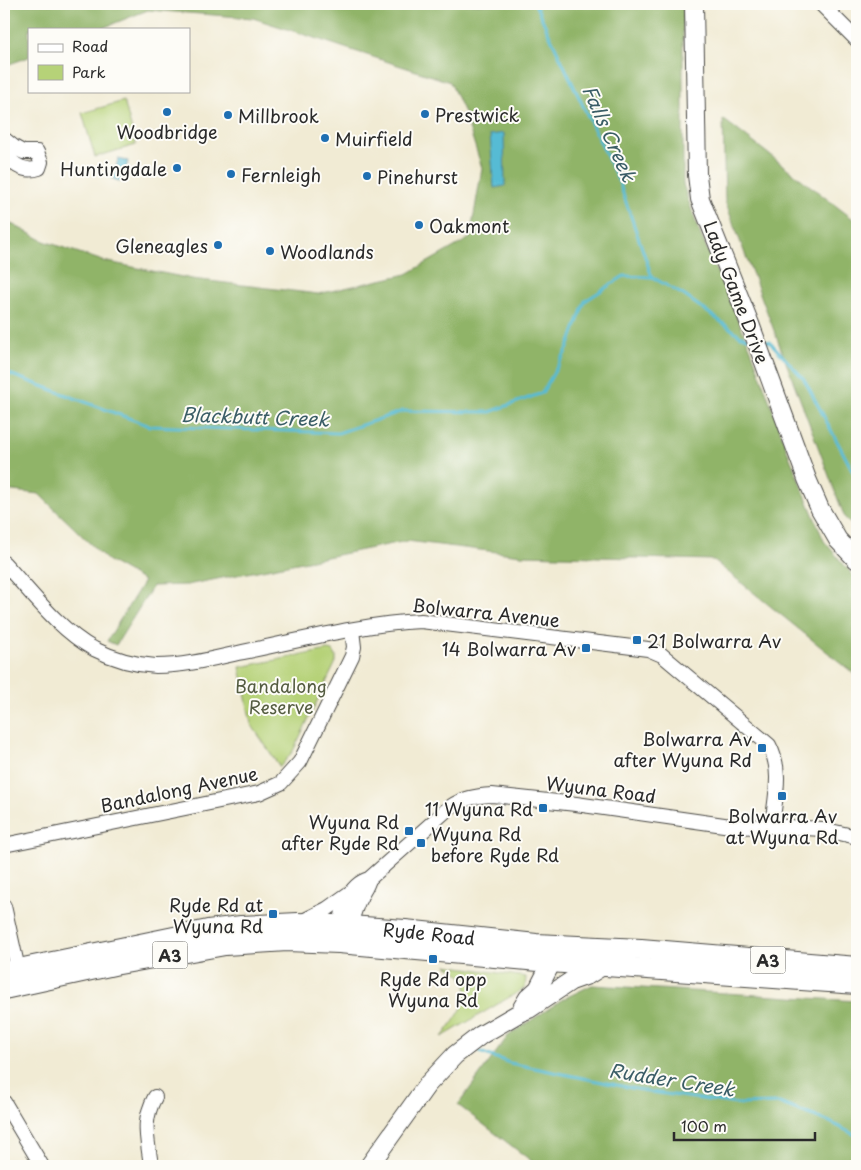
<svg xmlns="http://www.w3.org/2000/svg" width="861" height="1170" font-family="'Playpen Sans',sans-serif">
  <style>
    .green { fill: #b6d278; stroke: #707e52 }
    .forest { fill: #90b468; stroke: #5e704a }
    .water { fill: #56bbd4; stroke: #407380 }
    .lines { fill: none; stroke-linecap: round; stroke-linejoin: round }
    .stream { stroke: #56bbd4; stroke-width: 3 }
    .minor-casing { stroke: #494844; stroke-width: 16 }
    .major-casing { stroke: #494844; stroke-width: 20 }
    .highway-casing { stroke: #494844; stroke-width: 22 }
    .minor { stroke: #fff; stroke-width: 14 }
    .major { stroke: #fff; stroke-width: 18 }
    .highway { stroke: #fff; stroke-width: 20 }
    .poi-dot { fill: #1f6fb2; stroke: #fdfcf7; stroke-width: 2 }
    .labels { text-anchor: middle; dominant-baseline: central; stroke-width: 4; stroke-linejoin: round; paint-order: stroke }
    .shield { fill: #fdfcf7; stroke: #6a6a68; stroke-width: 1 }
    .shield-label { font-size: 16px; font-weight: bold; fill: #2b2b2b }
    .poi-label { font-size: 18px; fill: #2b2b2b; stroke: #fdfcf7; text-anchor: start }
    .street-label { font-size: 18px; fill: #2b2b2b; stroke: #fdfcf7 }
    .park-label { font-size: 18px; fill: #555d42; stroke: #fdfcf7 }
    .water-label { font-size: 19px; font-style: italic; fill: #3a5d66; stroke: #fdfcf7 }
  </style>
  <rect width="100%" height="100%" fill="#fdfcf7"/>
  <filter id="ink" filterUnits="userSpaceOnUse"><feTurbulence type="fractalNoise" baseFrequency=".02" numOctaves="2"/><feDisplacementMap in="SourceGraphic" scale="10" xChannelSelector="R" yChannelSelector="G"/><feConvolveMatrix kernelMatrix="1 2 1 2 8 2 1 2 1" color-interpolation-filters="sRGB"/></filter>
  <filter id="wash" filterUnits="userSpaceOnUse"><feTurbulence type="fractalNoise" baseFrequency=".0096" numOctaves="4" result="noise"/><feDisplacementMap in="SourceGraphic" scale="20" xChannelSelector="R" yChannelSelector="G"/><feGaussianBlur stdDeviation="1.12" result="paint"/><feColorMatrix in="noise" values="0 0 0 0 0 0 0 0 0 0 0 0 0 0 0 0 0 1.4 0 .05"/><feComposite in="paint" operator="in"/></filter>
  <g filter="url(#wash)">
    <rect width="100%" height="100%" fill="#f1ebd4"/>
    <g class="green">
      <path d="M124,101L136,145L95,157L82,113Z"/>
      <path d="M328,650L333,651L336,656V662L293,751L280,767L251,724L240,667Z"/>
      <path d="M446,965L526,977L525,988L442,1037C460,1012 485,985 446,965Z"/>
    </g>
    <g class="forest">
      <path d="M4,4H683V184L698,229L752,352L790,458L824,541L857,580V676L713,560L521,555L407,541L187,585L153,586L116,645L107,641L144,581L107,560L39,494L4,490V220L44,241L103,261L192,279L318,294L407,274L470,238L482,168L465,115L450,82L253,18L148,10L100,29H29V57L4,66Z"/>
      <path d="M723,119L857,222V530L845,518L725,201Z"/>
      <path d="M592,985L857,1001V1166H538L458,1105L508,1036L563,999Z"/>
    </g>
    <g class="water">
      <path d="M504,133L505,186L494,188L490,135Z"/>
      <path d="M118,159L128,161L126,169L131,170L129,175L125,174L123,181H119L113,179Z"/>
    </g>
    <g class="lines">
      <g class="stream">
        <path d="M535,4L619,182L652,277"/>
        <path d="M761,341L770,342L804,379L857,479"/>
        <path d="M4,372L150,426L338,433L403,411L490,412L542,393L568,348L585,301L624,276L652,277L685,296L741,336L748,338"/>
        <path d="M480,1052L510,1063L651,1092L737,1104L779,1103L830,1122L857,1136"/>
      </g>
    </g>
  </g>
  <g filter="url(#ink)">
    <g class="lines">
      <g class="minor-casing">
        <g id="minor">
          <path d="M821,4L857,40"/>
          <path d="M4,139L14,147L23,152H37L41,162L39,168C24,173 13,165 4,153"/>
          <path d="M4,563C30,591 59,630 94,649C112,658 135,665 156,666C184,666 211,659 238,653C298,641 360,624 421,621L648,649L662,655L769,745C783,771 775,797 772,826"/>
          <path d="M4,845L259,793L281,783L300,762L352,656L354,647L352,630"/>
          <path d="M4,906L18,969"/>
          <path d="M301,922L327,909L351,892"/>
          <path d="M340,933C341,913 347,885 369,879L450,807C463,798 476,796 492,795L576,804L738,827L772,826L822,829L857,837"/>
          <path d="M346,933C352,922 354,909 360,898C363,891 367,887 369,879"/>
          <path d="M4,1102L42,1166"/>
          <path d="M151,1166C148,1139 141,1123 155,1097"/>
        </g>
      </g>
      <g class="major-casing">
        <g id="major">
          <path d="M694,4L697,175L700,199L750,324L807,479L820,509L838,540L857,560"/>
          <path d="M522,1008L528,998L538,989L557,952"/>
          <path d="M369,1166L427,1085L455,1055L481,1035L519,1013L529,1009L571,981L588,975L604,965"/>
        </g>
      </g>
      <g class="highway-casing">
        <g id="highway">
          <path id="s1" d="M4,972L208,930L241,926L298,923L350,926L405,930L536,944L641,949L857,967"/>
          <path d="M4,989L114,965L225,945L287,941L339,943L550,962L857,984"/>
        </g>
      </g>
      <use href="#minor" class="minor"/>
      <use href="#major" class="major"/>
      <use href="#highway" class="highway"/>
    </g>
  </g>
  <g class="poi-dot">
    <circle cx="167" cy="112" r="5"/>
    <circle cx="425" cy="114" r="5"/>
    <circle cx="228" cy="115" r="5"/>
    <circle cx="325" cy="138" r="5"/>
    <circle cx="177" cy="168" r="5"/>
    <circle cx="231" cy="174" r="5"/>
    <circle cx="367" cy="176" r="5"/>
    <circle cx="419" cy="225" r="5"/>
    <circle cx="218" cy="245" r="5"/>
    <circle cx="270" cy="251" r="5"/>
    <rect x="632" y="635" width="10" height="10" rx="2.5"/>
    <rect x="581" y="643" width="10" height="10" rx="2.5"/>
    <rect x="757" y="743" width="10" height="10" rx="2.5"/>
    <rect x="777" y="791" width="10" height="10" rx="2.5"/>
    <rect x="538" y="803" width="10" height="10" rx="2.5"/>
    <rect x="404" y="826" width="10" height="10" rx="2.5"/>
    <rect x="416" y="838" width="10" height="10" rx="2.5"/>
    <rect x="268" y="909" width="10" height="10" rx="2.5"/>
    <rect x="428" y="954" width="10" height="10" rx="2.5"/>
  </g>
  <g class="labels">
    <g class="shield">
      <rect x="152.5" y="941.5" width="35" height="27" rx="4"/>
      <rect x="750.5" y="946.5" width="35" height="27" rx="4"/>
    </g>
    <g class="shield-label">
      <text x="170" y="955">A3</text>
      <text x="768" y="960">A3</text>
    </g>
    <g class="poi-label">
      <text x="435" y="114">Prestwick</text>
      <text x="238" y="115">Millbrook</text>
      <text x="167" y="131" text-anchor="middle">Woodbridge</text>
      <text x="335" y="138">Muirfield</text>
      <text x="167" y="168" text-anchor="end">Huntingdale</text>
      <text x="241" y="174">Fernleigh</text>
      <text x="377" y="176">Pinehurst</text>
      <text x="429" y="225">Oakmont</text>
      <text x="208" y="245" text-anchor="end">Gleneagles</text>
      <text x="280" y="251">Woodlands</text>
      <text x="647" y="640">21 Bolwarra Av</text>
      <text x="576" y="648" text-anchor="end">14 Bolwarra Av</text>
      <text x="752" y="738" text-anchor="end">Bolwarra Av<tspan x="752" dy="21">after Wyuna Rd</tspan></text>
      <text x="533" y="808" text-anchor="end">11 Wyuna Rd</text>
      <text x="782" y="815" text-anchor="middle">Bolwarra Av<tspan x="782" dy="21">at Wyuna Rd</tspan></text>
      <text x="399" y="821" text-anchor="end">Wyuna Rd<tspan x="399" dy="21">after Ryde Rd</tspan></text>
      <text x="431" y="833">Wyuna Rd<tspan x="431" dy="21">before Ryde Rd</tspan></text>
      <text x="263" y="904" text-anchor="end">Ryde Rd at<tspan x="263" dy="21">Wyuna Rd</tspan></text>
      <text x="433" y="978" text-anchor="middle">Ryde Rd opp<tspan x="433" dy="21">Wyuna Rd</tspan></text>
    </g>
    <g class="street-label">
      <text transform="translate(737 292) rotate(69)">Lady Game Drive</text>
      <text transform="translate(486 612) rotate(6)">Bolwarra Avenue</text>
      <text transform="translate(179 789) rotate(-12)">Bandalong Avenue</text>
      <text transform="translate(601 789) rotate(7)">Wyuna Road</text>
      <text stroke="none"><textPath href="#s1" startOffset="430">Ryde Road</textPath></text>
    </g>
    <g class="park-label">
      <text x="281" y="685">Bandalong<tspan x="281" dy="21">Reserve</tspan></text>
    </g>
    <g class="water-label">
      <text transform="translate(610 133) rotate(66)">Falls Creek</text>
      <text transform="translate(255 416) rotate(2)">Blackbutt Creek</text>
      <text transform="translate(672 1079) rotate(9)">Rudder Creek</text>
    </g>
  </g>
  <rect width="861" height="1170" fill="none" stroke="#fdfcf7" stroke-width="20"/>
  <rect x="28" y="28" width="162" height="65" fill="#fdfcf7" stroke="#a9a8a5"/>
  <rect x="38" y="44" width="25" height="8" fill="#ffffff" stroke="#a9a8a5"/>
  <text x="72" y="52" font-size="15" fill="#2b2b2b">Road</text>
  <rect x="38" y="65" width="25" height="15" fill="#b6d278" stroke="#a9a8a5"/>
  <text x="72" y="78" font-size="15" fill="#2b2b2b">Park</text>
  <path d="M674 1132v8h141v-8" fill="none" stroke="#2b2b2b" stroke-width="2.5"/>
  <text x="681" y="1132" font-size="15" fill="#2b2b2b" stroke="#fdfcf7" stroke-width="4" paint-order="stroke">100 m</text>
</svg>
